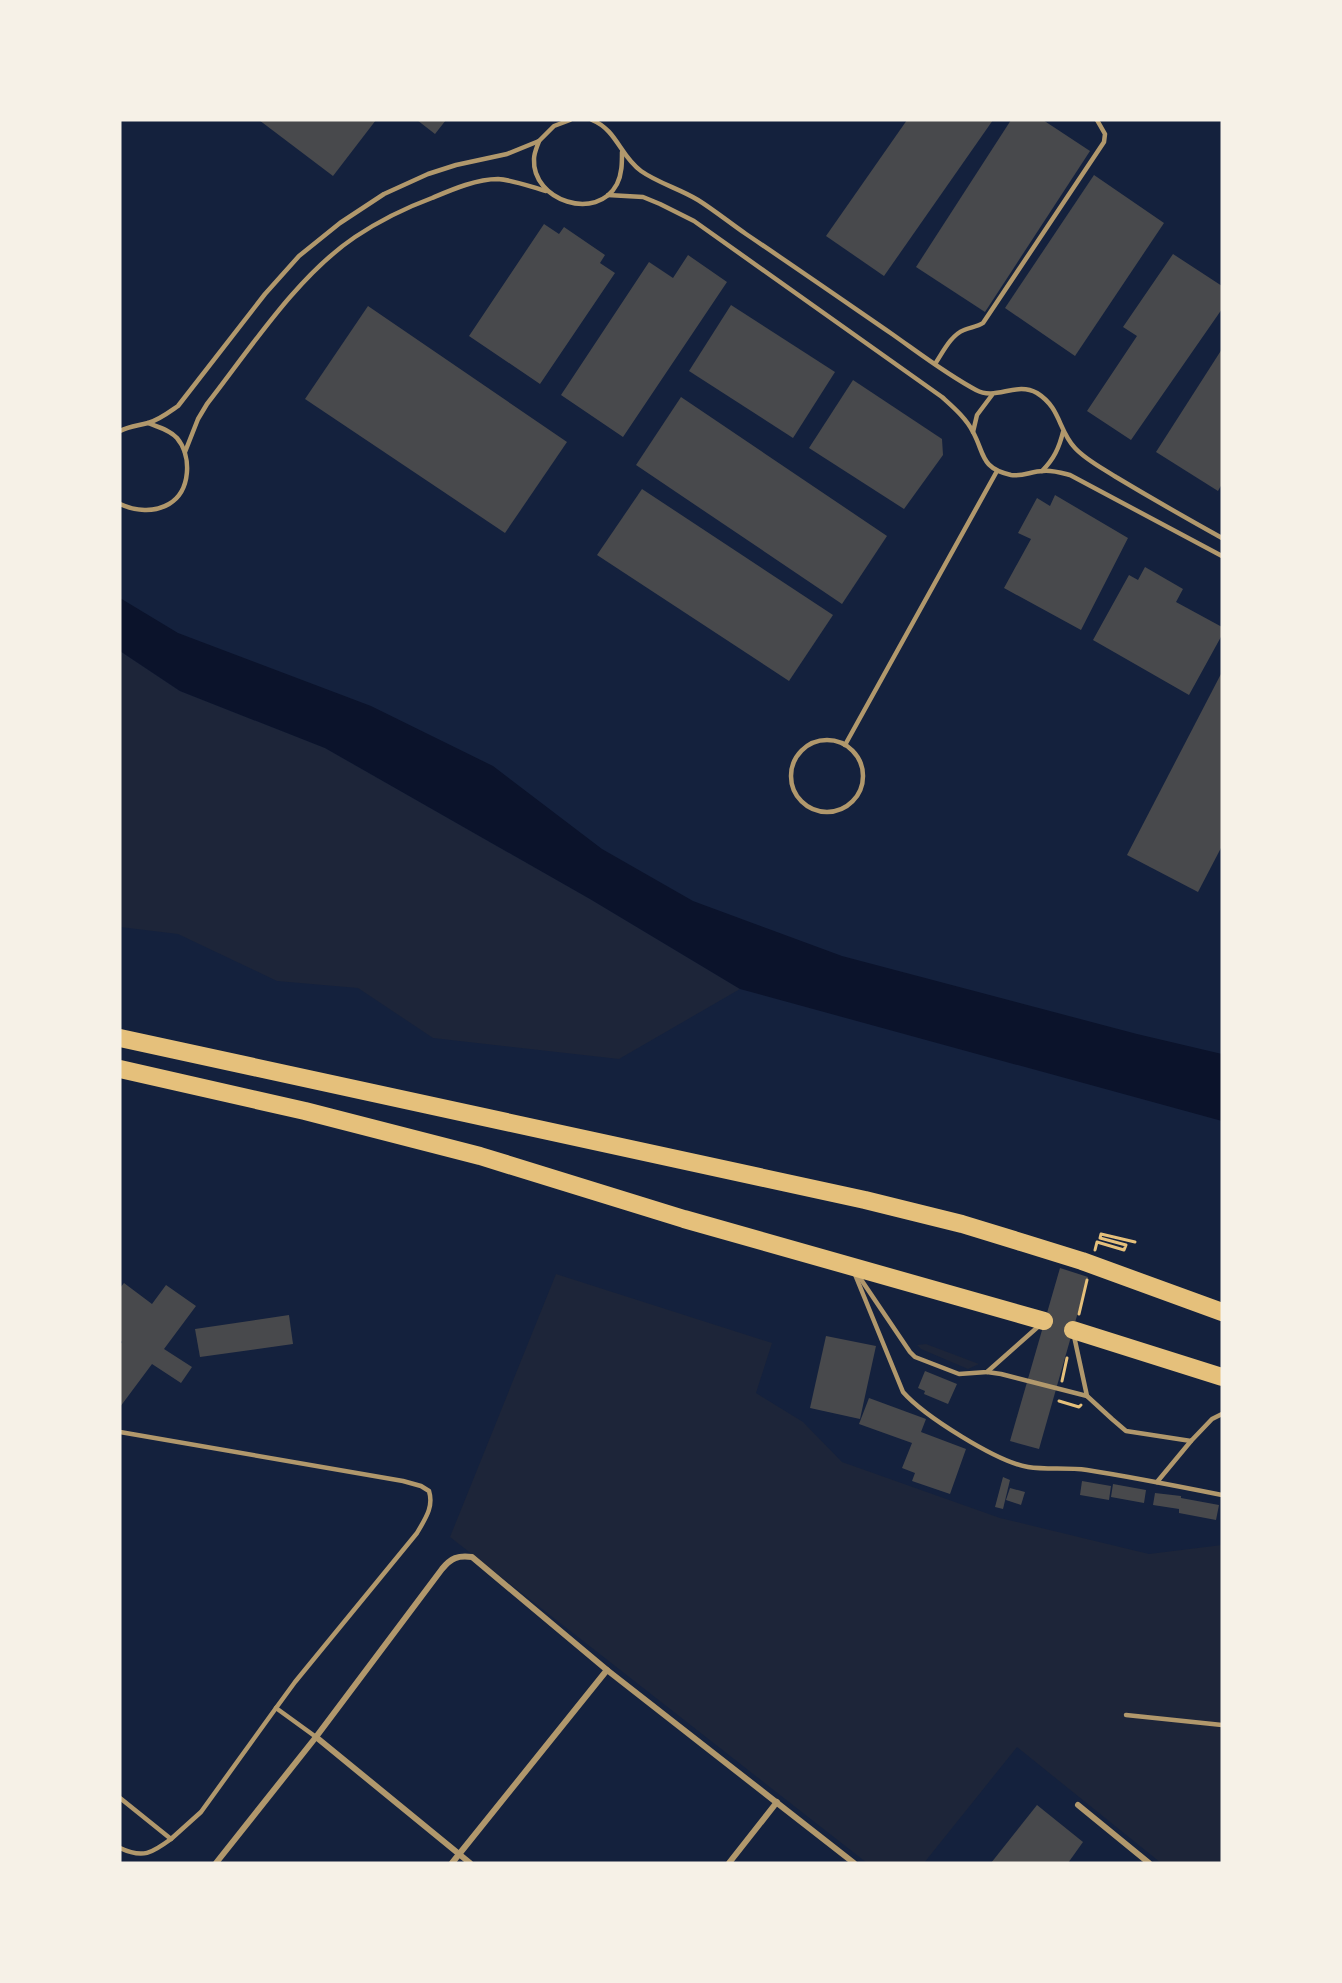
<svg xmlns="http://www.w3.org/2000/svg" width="1342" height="1983" font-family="'Source Sans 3',sans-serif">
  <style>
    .green { fill: #1d2539 }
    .water { fill: #0b132b }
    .building { fill: #48494c }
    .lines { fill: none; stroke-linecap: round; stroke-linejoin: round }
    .path { stroke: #e5c07b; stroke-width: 3 }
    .service { stroke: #b1986c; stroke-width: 4.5 }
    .minor { stroke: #b1986c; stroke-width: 6 }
    .motorway { stroke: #e5c07b; stroke-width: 18 }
  </style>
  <rect width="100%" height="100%" fill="#14213d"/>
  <g class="green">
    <path d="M120,651L180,691L325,748L590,899L740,989L619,1059L433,1038L358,988L277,981L178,934L120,927Z"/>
    <path d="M556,1274L772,1343L756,1393L803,1422L842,1462L1000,1518L1149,1554L1222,1545V1863H1161L1017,1747L924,1863H867L450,1537Z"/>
    <path d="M926,1344L979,1364L968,1369L921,1349L917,1345Z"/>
  </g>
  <path class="water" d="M120,598L178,633L371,706L493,766L602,849L693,901L842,956L1137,1034L1222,1054V1121L740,989L590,899L325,748L180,691L120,651Z"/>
  <g class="building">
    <path d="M259,120H376L333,176Z"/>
    <path d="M417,120H446L435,134Z"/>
    <path d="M907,120H993L884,276L826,236Z"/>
    <path d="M1011,120H1043L1090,151L985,312L916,267Z"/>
    <path d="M1094,175L1164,223L1075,356L1005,308Z"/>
    <path d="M544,224L559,234L564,227L605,255L600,263L615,273L540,384L469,336Z"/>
    <path d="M1173,254L1222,286V309L1131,440L1087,411L1137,336L1123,327Z"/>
    <path d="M688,255L727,282L623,437L561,395L649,262L673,278Z"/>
    <path d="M731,305L835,372L793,438L689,371Z"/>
    <path d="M368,306L567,442L505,533L305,399Z"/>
    <path d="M1222,349V484L1218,491L1156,452Z"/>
    <path d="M853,380L942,439L943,455L904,509L809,448Z"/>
    <path d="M681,397L887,536L842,604L636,465Z"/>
    <path d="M642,489L833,615L789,681L597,555Z"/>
    <path d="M1055,495L1128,538L1081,630L1004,588L1031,539L1018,533L1037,498L1050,506Z"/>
    <path d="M1145,567L1183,589L1176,602L1222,627V635L1189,695L1093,640L1129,575L1138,580Z"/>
    <path d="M1222,672V846L1198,892L1127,855Z"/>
    <path d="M1060,1268L1088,1277L1039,1449L1010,1441Z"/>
    <path d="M124,1283L152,1304L166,1285L196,1306L164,1349L192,1367L181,1383L152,1364L120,1407V1345L122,1342L120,1340V1288Z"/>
    <path d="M289,1315L293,1344L200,1357L195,1329Z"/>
    <path d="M826,1336L876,1346L860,1419L810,1408Z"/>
    <path d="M925,1371L957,1384L948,1404L924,1394L925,1391L918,1388Z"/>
    <path d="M869,1398L926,1419L921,1432L966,1449L950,1494L912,1481L915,1473L902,1468L912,1443L859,1424Z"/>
    <path d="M1003,1477L1010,1480L1003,1509L995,1507Z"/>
    <path d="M1082,1481L1111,1486L1109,1500L1080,1495Z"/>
    <path d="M1113,1484L1146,1490L1144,1503L1111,1497Z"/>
    <path d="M1010,1488L1025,1492L1021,1505L1006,1500Z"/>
    <path d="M1155,1493L1181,1496V1498L1219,1505L1216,1520L1179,1513V1509L1153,1505Z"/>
    <path d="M1037,1805L1083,1842L1068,1863H991Z"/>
  </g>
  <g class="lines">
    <g class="path">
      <path d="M1095,1250L1097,1242L1124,1250L1126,1245L1100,1238L1101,1234L1135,1242"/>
      <path d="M1079,1314L1087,1280"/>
      <path d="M1062,1381L1067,1358"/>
      <path d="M1059,1401L1079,1407L1081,1405"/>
    </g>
    <g class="service">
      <path d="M592,120C617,130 620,156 641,171C658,183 680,189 698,200C714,210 730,223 746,234C795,267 844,301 892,334C919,353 946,374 976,390C996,401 1016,381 1037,393C1061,408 1058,430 1075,448C1086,460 1102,468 1116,477C1151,498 1186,518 1222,538"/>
      <path d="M539,141C537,147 534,153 534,159C532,201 597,222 617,184C622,174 622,163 622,152"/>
      <path d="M608,195L643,197L660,204L694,221L942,397C953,407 966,418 973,432C985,454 980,468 1011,475C1022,477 1032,471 1043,471C1052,470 1062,473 1070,475L1222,556"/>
      <path d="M935,364C943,352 951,335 964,330C971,327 977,327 983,323L1104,142L1105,134L1097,120"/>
      <path d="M120,431C130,426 137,426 148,423C159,420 168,413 178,406L265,294L299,256L340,223L384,194L428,174L456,165L507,154L539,141L554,126L570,120"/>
      <path d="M973,432L977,415L992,395"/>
      <path d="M185,452L198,419L207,404C250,349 297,276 355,237C379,221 405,208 432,198C451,190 476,179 498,179C514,180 531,187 546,191"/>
      <path d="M1042,471C1054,459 1059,448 1063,432"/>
      <path d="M120,504C135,511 154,513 169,504C191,491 192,456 177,438C170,430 158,427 148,423"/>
      <circle cx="827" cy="776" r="36"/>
      <path d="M845,745L997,471"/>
      <path d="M854,1272L903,1392C924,1416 997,1462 1028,1467C1047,1470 1067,1467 1087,1470C1132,1477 1177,1486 1222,1495"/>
      <path d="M858,1275L910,1352L915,1357L959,1374L987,1372L1040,1325"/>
      <path d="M1074,1336L1087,1396L1112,1419L1126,1431L1191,1441L1212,1419L1222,1414"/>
      <path d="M987,1372L1001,1374L1087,1396"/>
      <path d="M120,1432L403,1481L421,1486L429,1491C434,1507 425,1519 417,1533L295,1682L276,1708L316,1737"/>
      <path d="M1157,1482L1191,1441"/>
      <path d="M1126,1715L1222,1725"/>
      <path d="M120,1798L171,1839L201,1812L276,1708"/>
      <path d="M120,1848C143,1859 152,1853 171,1839"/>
    </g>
    <g class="minor">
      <path d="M316,1737L470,1863"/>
      <path d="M1078,1805L1149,1863"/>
      <path d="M216,1863L316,1737L442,1569C451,1558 458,1555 472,1557L607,1670L854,1863"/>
      <path d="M452,1863L607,1670"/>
      <path d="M729,1863L777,1802"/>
    </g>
    <g class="motorway">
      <path d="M120,1038L865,1200L962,1224L1024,1243L1082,1261L1222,1312"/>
      <path d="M120,1069L305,1111L480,1156L684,1219L1044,1321"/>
      <path d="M1073,1330L1222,1377"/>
    </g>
  </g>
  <rect width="1342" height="1983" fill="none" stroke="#f6f1e7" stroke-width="243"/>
</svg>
